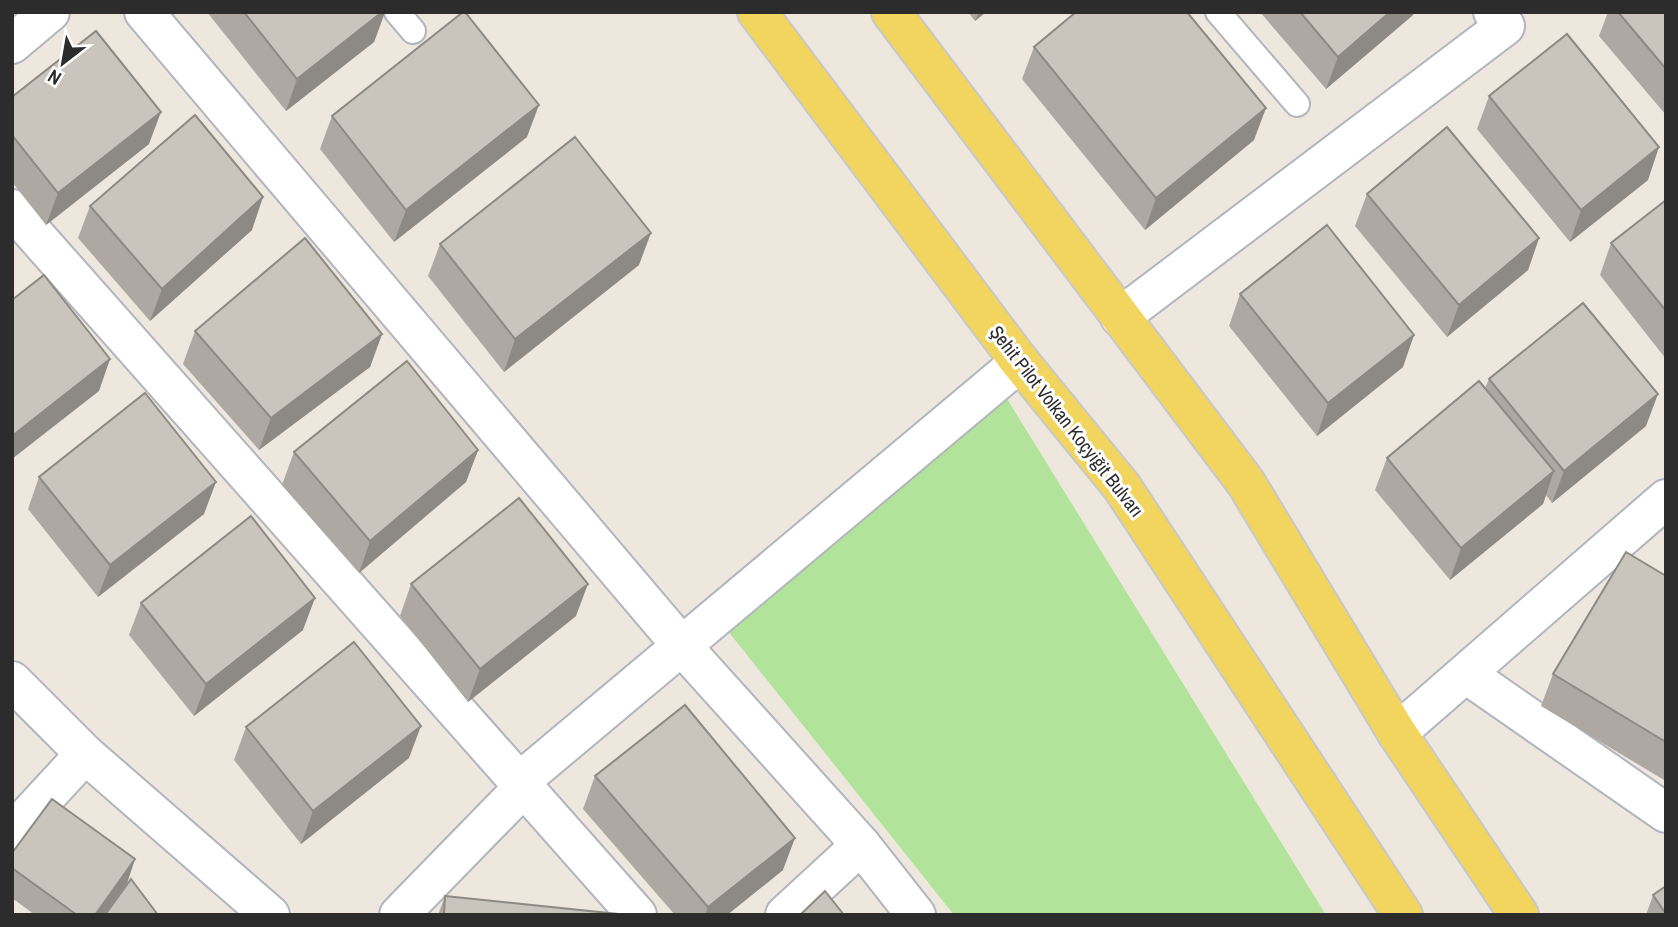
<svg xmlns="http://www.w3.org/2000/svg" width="1678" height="927" font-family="'Archivo Narrow',sans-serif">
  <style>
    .green { fill: #b1e49a }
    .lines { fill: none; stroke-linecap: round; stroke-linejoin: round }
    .service-casing { stroke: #b2b4bf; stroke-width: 28 }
    .minor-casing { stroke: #b2b4bf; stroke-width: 42 }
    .tertiary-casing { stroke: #b2b4bf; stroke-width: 42 }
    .primary-casing { stroke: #c8c8c8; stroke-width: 42 }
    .service { stroke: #fff; stroke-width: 24 }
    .minor { stroke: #fff; stroke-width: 38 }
    .tertiary { stroke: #fff; stroke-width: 38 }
    .primary { stroke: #f2d55e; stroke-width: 38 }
    .wall { fill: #ada9a2 }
    .shaded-wall { fill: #8d8a84 }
    .building { fill: #c9c5bc; stroke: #8d8a84; stroke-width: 2 }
    .labels { text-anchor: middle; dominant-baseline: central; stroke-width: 6; stroke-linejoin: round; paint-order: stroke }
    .street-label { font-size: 19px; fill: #2c2c2c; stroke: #fff }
  </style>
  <rect width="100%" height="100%" fill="#ede7de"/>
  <path class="green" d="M1004,394L1326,915H954L720,621Z"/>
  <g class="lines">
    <g class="service-casing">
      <g id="service">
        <path d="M397,12L413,31"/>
        <path d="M1218,12L1297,104"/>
      </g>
    </g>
    <g class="minor-casing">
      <g id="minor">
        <path d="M144,12L681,645L861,845L916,915"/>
        <path d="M12,44L50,12"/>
        <path d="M12,209L637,915"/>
        <path d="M1120,317L1505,26L1493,12"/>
        <path d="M1466,674L1666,813"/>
        <path d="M12,681L85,754L270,915"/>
        <path d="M12,833L85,754"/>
        <path d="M399,915L515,796L518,783L1020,362"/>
        <path d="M785,915L861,845"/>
      </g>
    </g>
    <g class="tertiary-casing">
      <path id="tertiary" d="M1397,733L1666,499"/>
    </g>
    <g class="primary-casing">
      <g id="primary">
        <path d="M757,12L1020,362L1122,487L1403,915"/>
        <path d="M891,12L1246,483L1397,733L1519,915"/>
      </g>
    </g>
    <use href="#service" class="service"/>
    <use href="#minor" class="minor"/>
    <use href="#tertiary" class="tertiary"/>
    <use href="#primary" class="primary"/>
  </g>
  <g class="wall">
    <path d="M207,12H385L374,42L286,111Z"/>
    <path d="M968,12H986L975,21Z"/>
    <path d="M1260,12H1414L1413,15L1326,89Z"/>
    <path d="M1608,12H1666V115L1599,36Z"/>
    <path d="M1034,47L1254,140L1145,230L1022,79Z"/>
    <path d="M1489,96L1648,180L1570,242L1477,129Z"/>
    <path d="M12,97L149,144L46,225L12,182Z"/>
    <path d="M332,116L527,137L394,242L320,149Z"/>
    <path d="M1367,194L1539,238L1528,270L1447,337L1355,226Z"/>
    <path d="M1666,200V359L1600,275L1611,243Z"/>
    <path d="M90,206L252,230L150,321L78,238Z"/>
    <path d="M440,244L639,265L504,372L428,276Z"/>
    <path d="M1240,294L1403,367L1317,436L1229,326Z"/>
    <path d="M195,331L382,334L370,367L259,450L183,364Z"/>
    <path d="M1489,379L1646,426L1552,503L1546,495L1543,504L1450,580L1375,490L1387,458L1485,388Z"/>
    <path d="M478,450L466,482L359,573L282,485L294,452Z"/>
    <path d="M39,477L204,514L98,597L28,509Z"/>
    <path d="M1666,576V777L1664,780L1541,706L1553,674Z"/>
    <path d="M411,584L576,616L468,702L400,616Z"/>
    <path d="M141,603L303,630L194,716L129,635Z"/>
    <path d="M246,727L409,758L301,844L234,760Z"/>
    <path d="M595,776L783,870L727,915H675L583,809Z"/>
    <path d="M12,853L135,859L127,883L104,915H35L12,898Z"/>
    <path d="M1653,895L1666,915H1646Z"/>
    <path d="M445,896L618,915H438Z"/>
  </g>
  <g class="shaded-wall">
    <path d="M382,12H385L374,42L286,111L297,79Z"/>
    <path d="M979,12H986L975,21Z"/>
    <path d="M1390,12H1414L1413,15L1326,89L1338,57Z"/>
    <path d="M539,105L527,137L394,242L406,210Z"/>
    <path d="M1266,108L1254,140L1145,230L1156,198Z"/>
    <path d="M161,112L149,144L46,225L58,193Z"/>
    <path d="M1659,147L1648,180L1570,242L1581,210Z"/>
    <path d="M263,197L252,230L150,321L162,289Z"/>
    <path d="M651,233L639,265L504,372L515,339Z"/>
    <path d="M1539,238L1528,270L1447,337L1459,305Z"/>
    <path d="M382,334L370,367L259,450L271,418Z"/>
    <path d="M1414,335L1403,367L1317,436L1328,403Z"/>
    <path d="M110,359L99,391L12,459V436Z"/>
    <path d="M1658,394L1646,426L1552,503L1564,471Z"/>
    <path d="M478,450L466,482L359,573L370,541Z"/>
    <path d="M1554,471L1543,504L1450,580L1461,548Z"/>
    <path d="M216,482L204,514L98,597L110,565Z"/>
    <path d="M588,584L576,616L468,702L480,669Z"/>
    <path d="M315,598L303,630L194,716L206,684Z"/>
    <path d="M421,726L409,758L301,844L313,811Z"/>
    <path d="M795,838L783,870L727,915H705L708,907Z"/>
    <path d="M135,859L127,883L104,915H95Z"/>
  </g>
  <g class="building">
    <path d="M244,12H382L297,79Z"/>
    <path d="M463,12H465L539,105L406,210L332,116Z"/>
    <path d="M1076,12H1187L1266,108L1156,198L1034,47Z"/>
    <path d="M1300,12H1390L1338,57Z"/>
    <path d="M1618,12H1666V69Z"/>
    <path d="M96,31L161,112L58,193L12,135V97Z"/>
    <path d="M1567,34L1659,147L1581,210L1489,96Z"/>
    <path d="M195,115L263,197L162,289L90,206Z"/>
    <path d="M1447,127L1539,238L1459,305L1367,194Z"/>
    <path d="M575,137L651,233L515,339L440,244Z"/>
    <path d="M1666,200V311L1611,243Z"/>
    <path d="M1327,225L1414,335L1328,403L1240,294Z"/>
    <path d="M305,238L382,334L271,418L195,331Z"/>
    <path d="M44,275L110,359L12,436V300Z"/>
    <path d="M1583,303L1658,394L1564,471L1489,379Z"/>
    <path d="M407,361L478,450L370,541L294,452Z"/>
    <path d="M1479,381L1554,471L1461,548L1387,458Z"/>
    <path d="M145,393L216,482L110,565L39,477Z"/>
    <path d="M519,498L588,584L480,669L411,584Z"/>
    <path d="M251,516L315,598L206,684L141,603Z"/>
    <path d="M1626,552L1666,576V742L1553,674Z"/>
    <path d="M354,642L421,726L313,811L246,727Z"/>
    <path d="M685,705L795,838L708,907L595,776Z"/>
    <path d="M52,799L135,859L95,915H77L12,868V853Z"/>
    <path d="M131,879L158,915H105Z"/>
    <path d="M1666,886V914L1653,895Z"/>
    <path d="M825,891L844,915H800Z"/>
    <path d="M445,896L618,914V915H444Z"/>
  </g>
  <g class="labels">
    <g class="street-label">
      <text transform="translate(1067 421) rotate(52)">Şehit Pilot Volkan Koçyiğit Bulvarı</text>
    </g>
  </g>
  <rect width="1678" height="927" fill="none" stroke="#2c2c2c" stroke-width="28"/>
  <g transform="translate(63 63) rotate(211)" stroke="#ffffff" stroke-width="5" paint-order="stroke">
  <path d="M0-5L12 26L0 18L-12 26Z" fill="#2c2c2c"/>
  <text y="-10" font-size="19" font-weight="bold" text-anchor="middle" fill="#2c2c2c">N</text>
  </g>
</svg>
